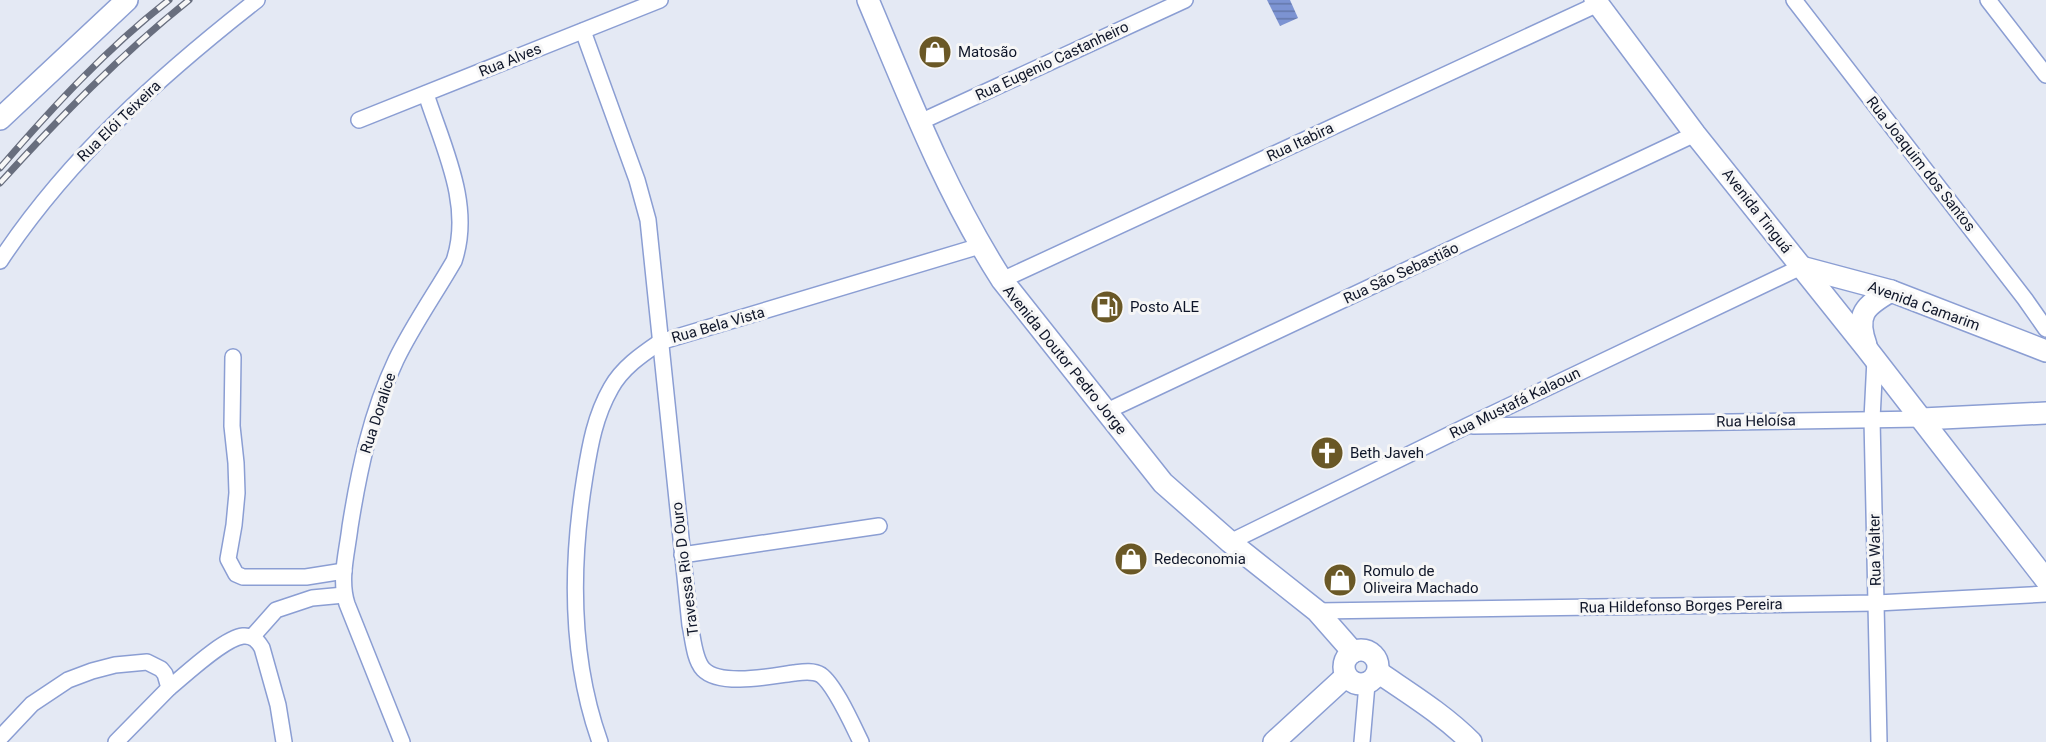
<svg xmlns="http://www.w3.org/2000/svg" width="2046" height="742" font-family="Roboto,sans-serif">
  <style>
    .water { fill: url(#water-rules) }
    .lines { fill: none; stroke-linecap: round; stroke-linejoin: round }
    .street-casing { stroke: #8b9ed3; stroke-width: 18 }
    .secondary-casing { stroke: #8b9ed3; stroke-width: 24 }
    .street { stroke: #fff; stroke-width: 15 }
    .secondary { stroke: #fff; stroke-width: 21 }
    .rail-casing { stroke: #686e7e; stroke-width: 7 }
    .rail { stroke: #f6f6f6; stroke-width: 4.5; stroke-dasharray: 14; stroke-linecap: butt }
    .labels { text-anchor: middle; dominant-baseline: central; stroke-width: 6; stroke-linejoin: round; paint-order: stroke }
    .poi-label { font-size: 15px; fill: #0f1629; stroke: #f6f6f6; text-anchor: start }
    .street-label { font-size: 15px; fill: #0f1629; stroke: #f6f6f6 }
  </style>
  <defs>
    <pattern id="water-rules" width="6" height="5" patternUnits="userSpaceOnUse" patternTransform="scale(1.5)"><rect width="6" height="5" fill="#7c93d2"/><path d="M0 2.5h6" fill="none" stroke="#6477aa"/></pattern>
  </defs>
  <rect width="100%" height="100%" fill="#e4e9f4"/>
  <path class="water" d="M1267,0H1290L1298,18L1280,26Z"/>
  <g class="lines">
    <g class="street-casing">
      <g id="street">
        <path d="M1794,0L2025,299L2046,329"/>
        <path d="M1988,0L2046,75"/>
        <path d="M583,31L637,180L648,220L690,625C693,638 694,659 703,669C720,687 772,676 794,673C802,672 813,670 821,675C835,685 853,726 861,742"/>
        <path d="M359,120L660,0"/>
        <path d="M920,122L1185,0"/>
        <path d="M0,261C68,158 160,76 257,0"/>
        <path d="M1002,280L1598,4"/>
        <path d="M233,357L232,426L236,463L237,493L234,525L228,559L236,574L243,577H306L344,571"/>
        <path d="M1875,359L1872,419L1879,742"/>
        <path d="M1107,411L1695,134"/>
        <path d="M1473,426L1922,419"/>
        <path d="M1230,542L1467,426L1801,267"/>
        <path d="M682,555L879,526"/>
        <path d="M1317,611L1877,603L2046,594"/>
        <path d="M252,637L276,610L312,598L344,595"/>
        <path d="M169,688C185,675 224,638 243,636C253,635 258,641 262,648L278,705L284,742"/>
        <path d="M0,738L32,704L68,680L92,671L115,665L147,662L161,669L165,674L169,688L116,742"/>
        <path d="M402,742L347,604C339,579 347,553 350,527C359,470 371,413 396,360C413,325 435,294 454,261C473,205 443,147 426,94"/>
        <path d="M600,742C570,658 571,562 585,476C590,445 595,416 611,388C622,368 641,355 660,342L980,246"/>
        <path d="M1362,742L1367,684"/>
      </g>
    </g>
    <g class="secondary-casing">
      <g id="secondary">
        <path d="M868,0C908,95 946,193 1002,280L1163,483L1230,542L1317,611L1353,652"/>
        <path d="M1595,0L1695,134L1867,349L2046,580"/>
        <path d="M0,119L127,0"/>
        <path d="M1801,267L1891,291L2046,351"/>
        <path d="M1866,345C1855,314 1865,306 1891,291"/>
        <path d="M1922,419L2046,413"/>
        <circle cx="1361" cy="667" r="17"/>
        <path d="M1378,672C1410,694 1443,714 1471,742"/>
        <path d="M1274,742L1346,676"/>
      </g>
    </g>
    <use href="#street" class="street"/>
    <use href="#secondary" class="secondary"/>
    <g class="rail-casing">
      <g id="rail">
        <path d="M0,168C52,108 106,49 169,0"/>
        <path d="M0,183C59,118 120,55 189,0"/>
      </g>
    </g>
    <use href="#rail" class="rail"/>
  </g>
  <defs>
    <g id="shop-disc" transform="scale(1.725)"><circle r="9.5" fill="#6a5826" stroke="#f6f6f6"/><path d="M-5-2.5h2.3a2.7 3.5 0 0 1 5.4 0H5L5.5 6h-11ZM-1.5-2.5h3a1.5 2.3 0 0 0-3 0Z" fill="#fff"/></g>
    <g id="fuel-disc" transform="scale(1.725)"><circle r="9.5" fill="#6a5826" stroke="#f6f6f6"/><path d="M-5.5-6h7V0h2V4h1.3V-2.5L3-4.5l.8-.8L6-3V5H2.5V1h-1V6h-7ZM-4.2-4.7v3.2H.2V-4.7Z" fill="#fff"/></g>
    <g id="church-disc" transform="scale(1.725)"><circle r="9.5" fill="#6a5826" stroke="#f6f6f6"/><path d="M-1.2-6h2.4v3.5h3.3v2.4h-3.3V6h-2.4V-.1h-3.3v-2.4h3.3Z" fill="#fff"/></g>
  </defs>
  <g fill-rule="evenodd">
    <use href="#shop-disc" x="935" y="52"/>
    <use href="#fuel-disc" x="1107" y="307"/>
    <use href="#church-disc" x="1327" y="453"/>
    <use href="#shop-disc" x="1131" y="559"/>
    <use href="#shop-disc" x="1340" y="580"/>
  </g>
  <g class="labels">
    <g class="poi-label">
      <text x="958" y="52">Matosão</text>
      <text x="1130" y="307">Posto ALE</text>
      <text x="1350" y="453">Beth Javeh</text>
      <text x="1154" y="559">Redeconomia</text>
      <text x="1363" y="571">Romulo de<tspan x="1363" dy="17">Oliveira Machado</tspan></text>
    </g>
    <g class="street-label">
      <text transform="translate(510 60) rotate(-22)">Rua Alves</text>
      <text transform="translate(1052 61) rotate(-25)">Rua Eugenio Castanheiro</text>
      <text transform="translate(119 121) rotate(-44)">Rua Elói Teixeira</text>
      <text transform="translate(1300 142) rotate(-25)">Rua Itabira</text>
      <text transform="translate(1921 164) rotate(52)">Rua Joaquim dos Santos</text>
      <text transform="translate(1757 211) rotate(52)">Avenida Tinguá</text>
      <text transform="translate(1401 273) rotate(-25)">Rua São Sebastião</text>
      <text transform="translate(1924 306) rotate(20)">Avenida Camarim</text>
      <text transform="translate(718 325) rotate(-16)">Rua Bela Vista</text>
      <text transform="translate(1065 360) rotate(51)">Avenida Doutor Pedro Jorge</text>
      <text transform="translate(1515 403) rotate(-26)">Rua Mustafá Kalaoun</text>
      <text transform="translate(378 413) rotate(-72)">Rua Doralice</text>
      <text transform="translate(1756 421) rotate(-1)">Rua Heloísa</text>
      <text transform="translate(1875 550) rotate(-91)">Rua Walter</text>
      <text transform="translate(685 569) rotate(-97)">Travessa Rio D Ouro</text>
      <text transform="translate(1681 606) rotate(-1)">Rua Hildefonso Borges Pereira</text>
    </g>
  </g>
</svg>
